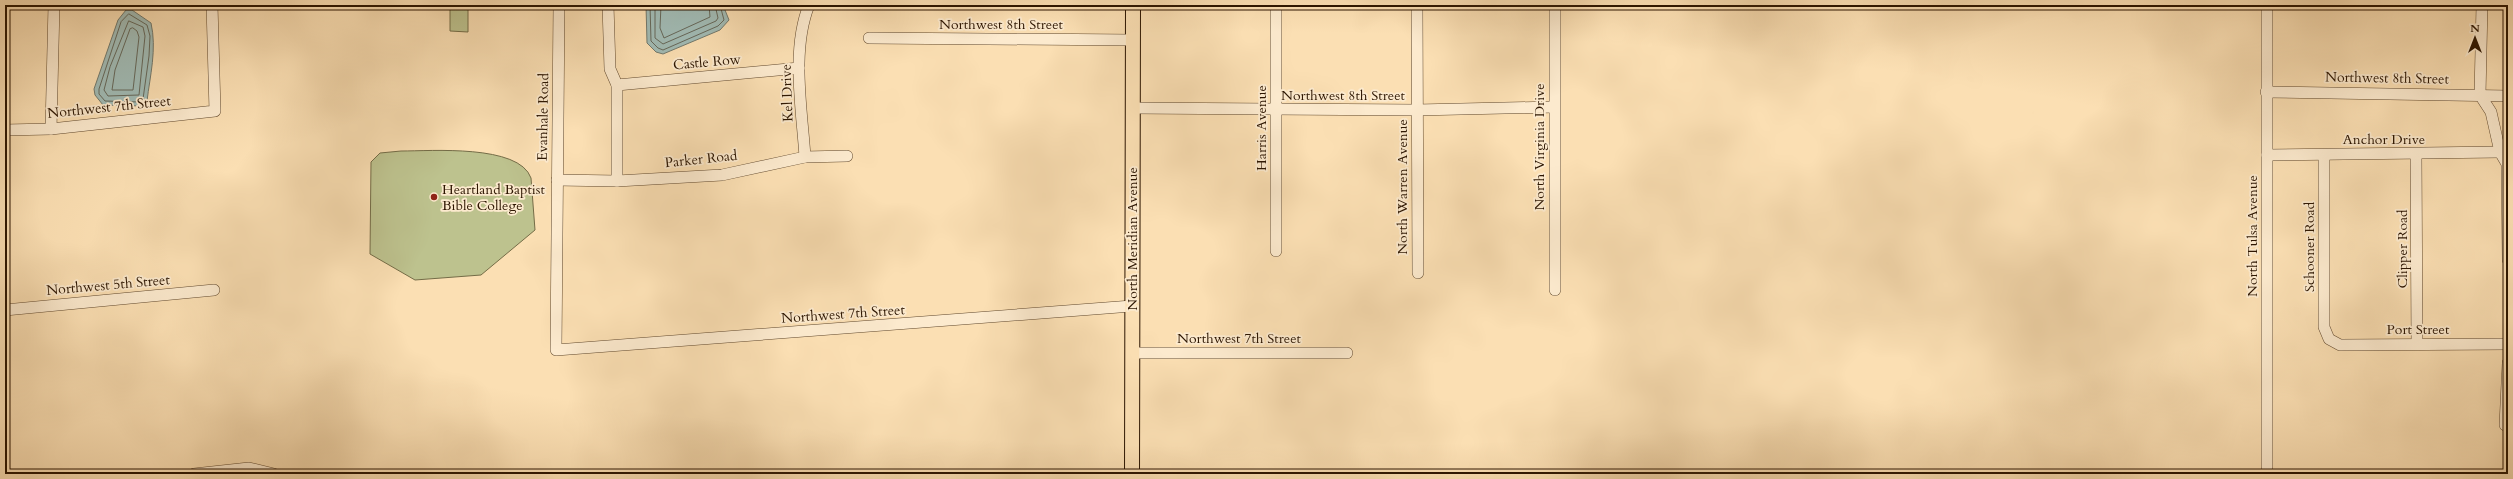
<svg xmlns="http://www.w3.org/2000/svg" width="2513" height="479" font-family="Cardo,serif">
  <style>
    .green { fill: #bdc28e; stroke: #746c47 }
    .water { fill: #a1bbb5; stroke: #72796d }
    .lines { fill: none; stroke-linecap: round; stroke-linejoin: round }
    .shore { stroke: #66685a; stroke-width: 1 }
    .minor-casing { stroke: #60482d; stroke-width: 12 }
    .major-casing { stroke: #2c1500; stroke-width: 16 }
    .minor { stroke: #fceace; stroke-width: 11 }
    .major { stroke: #fbdfb3; stroke-width: 14 }
    .poi-dot { fill: #8f2418; stroke: #fceace; stroke-width: 1.5 }
    .labels { text-anchor: middle; dominant-baseline: central; stroke-width: 3.5; stroke-linejoin: round; paint-order: stroke }
    .street-label { font-size: 14px; fill: #2c1500; stroke: #fceace }
    .poi-label { font-size: 14px; fill: #2c1500; stroke: #fceace; text-anchor: start }
  </style>
  <rect width="100%" height="100%" fill="#fbdfb3"/>
  <filter id="stains"><feTurbulence type="fractalNoise" baseFrequency=".005" numOctaves="4"/><feColorMatrix values="0 0 0 0 .2 0 0 0 0 .09 0 0 0 0 .02 0 0 0 .5 -.17"/></filter>
  <radialGradient id="worn" r=".72"><stop offset=".6" stop-color="#630" stop-opacity="0"/><stop offset="1" stop-color="#630" stop-opacity=".3"/></radialGradient>
  <g class="green">
    <path d="M450,5L468,6V32L450,31Z"/>
    <path d="M401,151C431,151 519,144 531,178L535,230L481,275L415,280L370,254L371,162L380,153Z"/>
  </g>
  <g class="water">
    <path d="M646,5H723L729,20L720,30L663,54L656,52L647,43Z"/>
    <path d="M126,10H132L151,23C157,49 150,76 147,101L143,106L103,105L95,95L94,89L118,20Z"/>
  </g>
  <g class="lines">
    <g class="shore">
      <path d="M650,5L651,41L658,48L663,50L718,26L724,20L720,5"/>
      <path d="M655,5V38L663,44L716,21L718,18L715,5"/>
      <path d="M661,5L660,28L664,38L710,17L709,5"/>
      <path d="M129,14L147,25L150,36L149,56L143,99L140,102L105,101L99,94V89L121,22Z"/>
      <path d="M129,21L143,27L145,36L139,95L108,96L104,90L110,67Z"/>
      <path d="M133,28L137,31L139,37L133,90H112L115,70L130,29Z"/>
    </g>
    <g class="minor-casing">
      <g id="minor">
        <path d="M559,5L556,350L1132,306"/>
        <path d="M608,5L610,69L617,85V181"/>
        <path d="M1276,5V251"/>
        <path d="M1417,5L1418,273"/>
        <path d="M1555,5V290"/>
        <path d="M2267,5V467"/>
        <path d="M2482,5L2480,95L2491,112L2500,152L2507,164L2508,260"/>
        <path d="M869,38L1133,40"/>
        <path d="M617,85L799,68"/>
        <path d="M2266,92L2508,96"/>
        <path d="M1132,108L1417,110L1553,107"/>
        <path d="M51,129L54,5"/>
        <path d="M5,130L51,129L215,111L212,5"/>
        <path d="M2416,154L2417,344"/>
        <path d="M2267,155L2500,152"/>
        <path d="M2324,155V327L2329,339L2340,345L2508,344"/>
        <path d="M805,157C802,110 791,50 809,5"/>
        <path d="M557,180L617,181L722,175L805,157L847,156"/>
        <path d="M5,310L214,290"/>
        <path d="M1132,353H1347"/>
        <path d="M2505,425L2508,363"/>
        <path d="M194,474L249,468L274,474"/>
      </g>
    </g>
    <g class="major-casing">
      <path id="major" d="M1132,474L1133,5"/>
    </g>
    <use href="#minor" class="minor"/>
    <use href="#major" class="major"/>
  </g>
  <circle class="poi-dot" cx="434" cy="197" r="4"/>
  <g class="labels">
    <g class="street-label">
      <text x="1001" y="24">Northwest 8th Street</text>
      <text transform="translate(707 62) rotate(-5)">Castle Row</text>
      <text transform="translate(2387 78) rotate(1)">Northwest 8th Street</text>
      <text transform="translate(787 93) rotate(-92)">Kel Drive</text>
      <text x="1343" y="95">Northwest 8th Street</text>
      <text transform="translate(109 107) rotate(-6)">Northwest 7th Street</text>
      <text transform="translate(543 117) rotate(-89)">Evanhale Road</text>
      <text transform="translate(1261 128) rotate(-90)">Harris Avenue</text>
      <text x="2384" y="139">Anchor Drive</text>
      <text transform="translate(1539 147) rotate(-90)">North Virginia Drive</text>
      <text transform="translate(701 159) rotate(-6)">Parker Road</text>
      <text transform="translate(1402 187) rotate(-90)">North Warren Avenue</text>
      <text transform="translate(2252 236) rotate(-90)">North Tulsa Avenue</text>
      <text transform="translate(1132 239) rotate(-90)">North Meridian Avenue</text>
      <text transform="translate(2309 247) rotate(-90)">Schooner Road</text>
      <text transform="translate(2402 249) rotate(-90)">Clipper Road</text>
      <text transform="translate(108 285) rotate(-5)">Northwest 5th Street</text>
      <text transform="translate(843 314) rotate(-4)">Northwest 7th Street</text>
      <text x="2418" y="329">Port Street</text>
      <text x="1239" y="338">Northwest 7th Street</text>
    </g>
    <g class="poi-label">
      <text x="442" y="189">Heartland Baptist<tspan x="442" dy="16">Bible College</tspan></text>
    </g>
  </g>
  <rect width="2513" height="479" fill="none" stroke="#fbdfb3" stroke-width="20"/>
  <rect x="6" y="6" width="2501" height="467" fill="none" stroke="#2c1500" stroke-width="2"/>
  <rect x="10" y="10" width="2493" height="459" fill="none" stroke="#2c1500"/>
  <g transform="translate(2475 38)" stroke="#fceace" stroke-width="3" paint-order="stroke">
  <path d="M0-3L7 15L0 10L-7 15Z" fill="#2c1500"/>
  <text y="-6" font-size="11" font-weight="bold" text-anchor="middle" fill="#2c1500">N</text>
  </g>
  <rect width="100%" height="100%" filter="url(#stains)"/>
  <rect width="100%" height="100%" fill="url(#worn)"/>
</svg>
